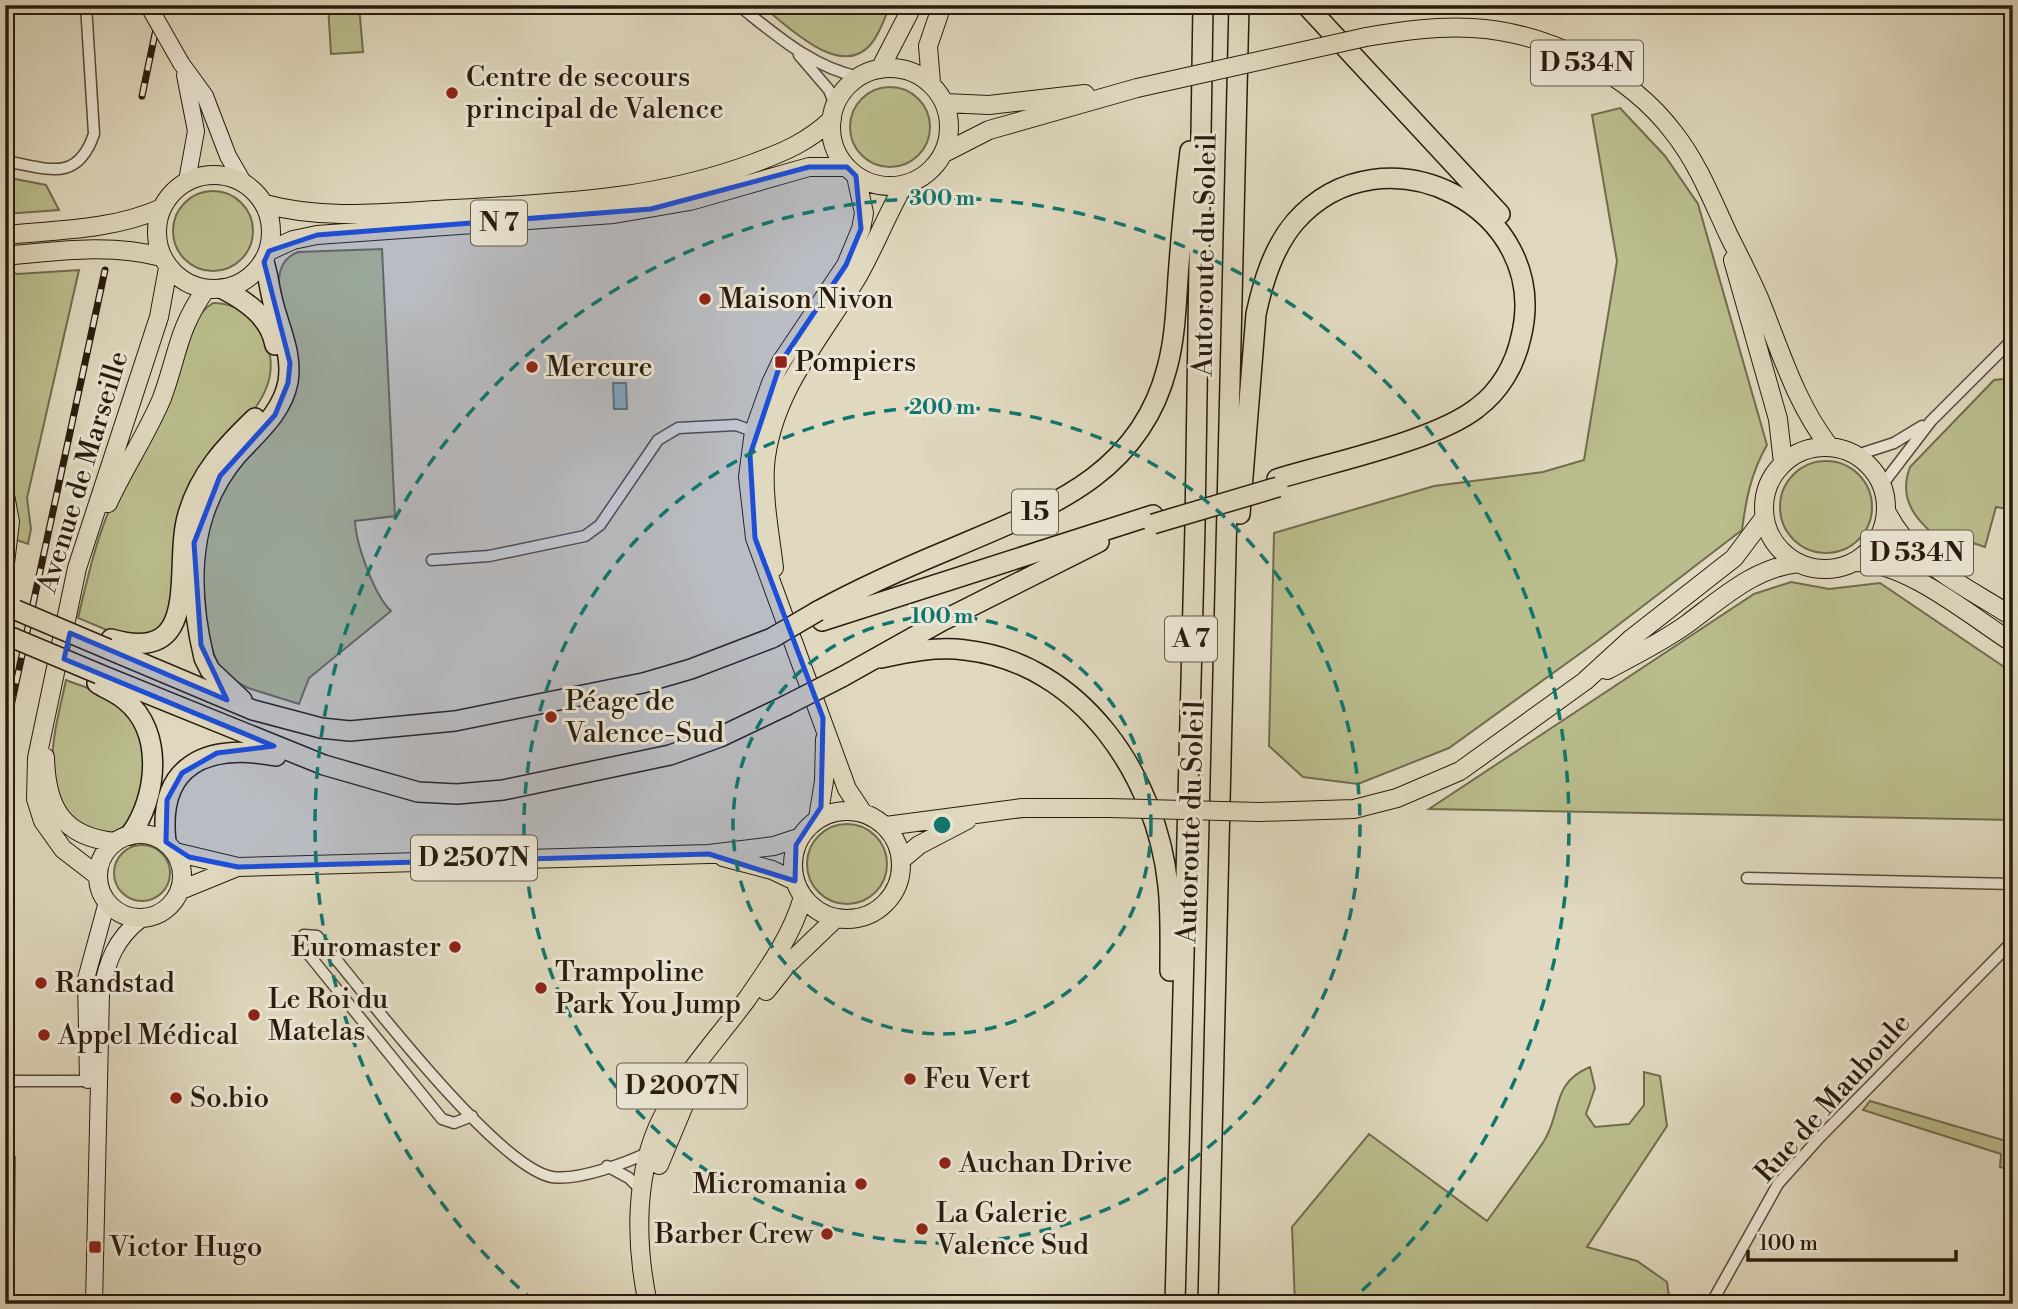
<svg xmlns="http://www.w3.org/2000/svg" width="2018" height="1309" font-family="'Libre Bodoni',serif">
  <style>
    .green { fill: #babd8d; stroke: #716c4d; stroke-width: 2 }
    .water { fill: #96b9ba; stroke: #6a7a75; stroke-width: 2 }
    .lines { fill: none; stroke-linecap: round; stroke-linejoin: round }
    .street-casing { stroke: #564a3a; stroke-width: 13 }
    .secondary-casing { stroke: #281b0d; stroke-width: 18 }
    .primary-casing { stroke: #281b0d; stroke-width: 20 }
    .highway-casing { stroke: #281b0d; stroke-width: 22 }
    .street { stroke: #ebe6d5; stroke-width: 10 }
    .secondary { stroke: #ebe6d5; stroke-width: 16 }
    .primary { stroke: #e0d9bf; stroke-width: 18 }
    .highway { stroke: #e0d9bf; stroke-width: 19 }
    .rail-casing { stroke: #281b0d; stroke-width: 7 }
    .rail { stroke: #ebe6d5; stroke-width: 4.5; stroke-dasharray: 13; stroke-linecap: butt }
    .secondary-bridge-casing { stroke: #281b0d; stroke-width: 18; stroke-linecap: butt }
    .primary-bridge-casing { stroke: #281b0d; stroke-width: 20; stroke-linecap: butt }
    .highway-bridge-casing { stroke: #281b0d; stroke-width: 22; stroke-linecap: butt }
    .secondary-bridge { stroke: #ebe6d5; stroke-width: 16 }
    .primary-bridge { stroke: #e0d9bf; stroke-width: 18 }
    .highway-bridge { stroke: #e0d9bf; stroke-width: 19 }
    .marked { fill: #1d4ed8; fill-opacity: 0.2; stroke: #1d4ed8; stroke-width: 5; stroke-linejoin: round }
    .ring { fill: none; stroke: #0f766e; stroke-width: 3.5; stroke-dasharray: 12 9 }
    .poi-dot { fill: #8f2418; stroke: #ebe6d5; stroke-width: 2.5 }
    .labels { text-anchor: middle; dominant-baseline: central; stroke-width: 6; stroke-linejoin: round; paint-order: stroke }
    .shield { fill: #ebe6d5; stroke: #625849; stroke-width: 2 }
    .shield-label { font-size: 26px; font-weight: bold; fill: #281b0d }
    .poi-label { font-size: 28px; fill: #281b0d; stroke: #ebe6d5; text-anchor: start }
    .street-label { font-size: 28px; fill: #281b0d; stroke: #ebe6d5 }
    .centre { fill: #0f766e; stroke: #ebe6d5; stroke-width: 3.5 }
    .ring-label { font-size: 21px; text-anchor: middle; font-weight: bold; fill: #0f766e; stroke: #ebe6d5; stroke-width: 6; stroke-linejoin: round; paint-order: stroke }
  </style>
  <rect width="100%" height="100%" fill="#e0d9bf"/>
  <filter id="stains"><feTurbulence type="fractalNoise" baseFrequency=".00286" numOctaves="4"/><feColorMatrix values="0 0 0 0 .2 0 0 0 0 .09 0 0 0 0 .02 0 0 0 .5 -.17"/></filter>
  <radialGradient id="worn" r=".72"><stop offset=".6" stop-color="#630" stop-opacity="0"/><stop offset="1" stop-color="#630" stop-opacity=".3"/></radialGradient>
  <path class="green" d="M328,5H359L363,52L331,54Z
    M761,5H890C885,18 880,33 871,44C841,81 786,25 761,5Z
    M850 127a40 40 0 1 1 80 0a40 40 0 1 1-80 0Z
    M1620,108L1665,156L1698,204L1767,445C1751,473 1746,499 1742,530L1596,642L1449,748L1358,784L1303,777L1269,746L1274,533L1434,486L1543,472L1584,460L1617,261L1592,115Z
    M5,177L46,185L59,210L5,214Z
    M173 231a40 40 0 1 1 80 0a40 40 0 1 1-80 0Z
    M382,249L395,516L355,521C356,544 374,595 391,611L309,678L299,704L248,688L226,676L217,663L208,637L201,557L207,519L298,367C296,334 256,268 298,252Z
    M5,269L17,274L79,270L27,498L31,529L28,544L14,539L12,498L5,477Z
    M213,303C254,302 281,349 267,386C260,405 249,416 235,430L165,625L140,638L114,633L78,618C88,576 97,534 116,495C134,455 161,418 177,377C188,351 188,318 213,303Z
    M2013,378V510L1996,507L1985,547L1970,542L1946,546C1921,523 1896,504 1910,467L1994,380Z
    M1780 507a46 46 0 1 1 92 0a46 46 0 1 1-92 0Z
    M1791,582L1829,589L1880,583L2013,673V820L1429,809L1754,594Z
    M66,680C86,688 113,694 128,711C148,736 151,805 124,826C111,837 98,835 85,827C33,796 56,728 66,680Z
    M807 864a40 40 0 1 1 80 0a40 40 0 1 1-80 0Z
    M114 873a28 28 0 1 1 56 0a28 28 0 1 1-56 0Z
    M1590,1067L1595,1088L1586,1114L1595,1127L1629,1124L1644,1105V1072L1660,1076L1667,1126L1587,1247L1637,1261L1667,1282L1670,1304H1295L1292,1227L1369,1134L1487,1221C1506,1195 1526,1168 1544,1141C1562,1112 1551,1083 1590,1067Z
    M1870,1101L2013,1143V1171L2000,1167L2001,1154L1863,1110Z
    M9,1157H15L14,1239L7,1237V1230H11Z"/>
  <path class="water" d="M613,383H626L627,409H614Z"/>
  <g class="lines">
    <g class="street-casing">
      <path id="street" d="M738,5C775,34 811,67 859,77
        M799,55L829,90L835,105
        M5,161C47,168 77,184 94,134L86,5
        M1857,455L1894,443L1922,426
        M1882,485L1931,421L2013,339
        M432,560L489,556L585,536L600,525L658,440L678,428L736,425L758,433
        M1747,878L2013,884
        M5,1087L14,1081H88
        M472,1116L454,1123L442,1119L301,945L304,935L317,936C359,986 496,1167 552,1177C578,1181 626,1163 649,1152
        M607,1166L629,1178L642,1191
        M1711,1304L1778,1184L1820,1137L2013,941"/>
    </g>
    <g class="secondary-casing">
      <path id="secondary" d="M181,63L205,96L228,156L243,182
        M185,75L196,131L187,181
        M88,1080L86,979L107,902
        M94,1304L101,993C107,962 115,939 141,919"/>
    </g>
    <g class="primary-casing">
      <path id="primary" d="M1366,37C1401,31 1436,26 1472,28C1547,32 1629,73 1674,133C1699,165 1712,200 1729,236C1739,256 1750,277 1759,298C1780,349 1795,402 1829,446
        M831 127a59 59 0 1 1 118 0a59 59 0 1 1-118 0Z
        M880,69L913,5
        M931,83L928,46L942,5
        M945,103L989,105L1085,94
        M944,153L989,130L1137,88
        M157 232a57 57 0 1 1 114 0a57 57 0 1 1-114 0Z
        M856,176L864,213L861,229L846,265L781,362L771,383L754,431L748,477L755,538L847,789L863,813
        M265,204C326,221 393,212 455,209C559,203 655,200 754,163C784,152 808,142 832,119
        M5,235C58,230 113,230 162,208
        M269,251L293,240L317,235L614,214L690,201L809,167H847
        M5,256C58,251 110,243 162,257
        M1733,260L1778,419L1783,463
        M1764 508a61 61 0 1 1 122 0a61 61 0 1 1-122 0Z
        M5,495L10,522L5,563
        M108,503C124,468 147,434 162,398C178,355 177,330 206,289
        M1886,511C1913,565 1966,586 2013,617
        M1853,562C1905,560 1969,615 2013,643
        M774,568C770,534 763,500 765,466C771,392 822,337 858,276C875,246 887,214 904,185
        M1607,670C1634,656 1662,642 1687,624C1721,599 1755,567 1799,563
        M45,757C46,808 63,837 115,842
        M793 865a54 54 0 1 1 108 0a54 54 0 1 1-108 0Z
        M1260,812L1354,809L1397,798L1460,771L1585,681L1632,638L1734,558L1764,518
        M818,818L824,781L825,739
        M886,826L1022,808H1109
        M98 876a42 42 0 1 1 84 0a42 42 0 1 1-84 0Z
        M175,852L238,867L709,854L774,846L801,837
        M723,857L772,870L795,881
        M901,860L919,845L967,820
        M98,876L63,849L43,821L36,799L37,758L77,568L159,317L168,268
        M181,890L235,868
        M766,991L785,967L836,918
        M659,1165L687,1098
        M648,1304C635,1243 634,1172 663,1116C685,1073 719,1037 747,999C770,966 792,935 803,897"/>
    </g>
    <g class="highway-casing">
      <path id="highway" d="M1306,5L1500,214
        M223,289C246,301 270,317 275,345
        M1240,514L1256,314C1263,282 1273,248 1295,222C1383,122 1553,208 1521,337C1515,365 1500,391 1477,408C1435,441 1332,462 1277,479
        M818,611C862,587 907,567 953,548C1046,508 1139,477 1167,368C1175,339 1176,308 1178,278C1181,236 1185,193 1190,151
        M822,621L1153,515
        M111,639C205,666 172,566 188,514C200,473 225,447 255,418
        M108,649L253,710L321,728L350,731L455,721L643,683L691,669L772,638
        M881,658C908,652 937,646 965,650C1082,663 1157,777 1168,886C1171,914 1170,943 1170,971
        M99,674L324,765L418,792L457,794L503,790L670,755L720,737L785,706
        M842,677L942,621L1099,542
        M97,683C106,689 117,693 125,700C165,732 157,799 130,835
        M242,700L210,670L204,658C187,587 187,513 237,455C257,433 282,413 288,382C293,352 278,326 272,298C269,286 268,274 264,262
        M166,842C157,764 207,743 276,756
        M1175,1304L1195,526L1203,5
        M1208,1304L1239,5"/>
    </g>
    <use href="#street" class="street"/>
    <use href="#secondary" class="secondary"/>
    <use href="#primary" class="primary"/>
    <use href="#highway" class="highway"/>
    <g class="rail-casing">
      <path id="rail" d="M142,96L161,5
        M5,734L105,270"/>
    </g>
    <use href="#rail" class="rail"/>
    <g class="secondary-bridge-casing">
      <path id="secondary-bridge" d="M148,5L181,63"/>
    </g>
    <g class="primary-bridge-casing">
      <path id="primary-bridge" d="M1137,88L1366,37
        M1109,808L1260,812"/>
    </g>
    <g class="highway-bridge-casing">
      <path id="highway-bridge" d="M1153,524L1278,487
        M16,610L108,649
        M6,635L99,674
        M772,638L818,611
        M785,706L842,677"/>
    </g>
    <use href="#secondary-bridge" class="secondary-bridge"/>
    <use href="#primary-bridge" class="primary-bridge"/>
    <use href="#highway-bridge" class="highway-bridge"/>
  </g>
  <path class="marked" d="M809,167H847L856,176L861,229L846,265L781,362L750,455L755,538L823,718L821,807L796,845L795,881L709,854L238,867L189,857L166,842L167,800L182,773L217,753L274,746L64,659L70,633L227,700L201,645L194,543L220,476L275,415L288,383L290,363L264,262L269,251L317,235L651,209Z"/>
  <g class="ring">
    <circle cx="942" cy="825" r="209"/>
    <circle cx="942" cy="825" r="418"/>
    <path d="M535 1302A627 627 0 1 1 1349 1302"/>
  </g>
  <g class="poi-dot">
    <circle cx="452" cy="93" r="7"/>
    <circle cx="705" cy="299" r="7"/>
    <rect x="774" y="355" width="14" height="14" rx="3.5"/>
    <circle cx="532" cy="367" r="7"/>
    <circle cx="551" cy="717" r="7"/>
    <circle cx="455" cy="947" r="7"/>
    <circle cx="41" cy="983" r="7"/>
    <circle cx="541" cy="988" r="7"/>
    <circle cx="254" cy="1015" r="7"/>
    <circle cx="44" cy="1035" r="7"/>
    <circle cx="910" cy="1079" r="7"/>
    <circle cx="176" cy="1098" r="7"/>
    <circle cx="945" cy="1163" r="7"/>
    <circle cx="861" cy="1184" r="7"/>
    <circle cx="922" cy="1229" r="7"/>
    <circle cx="827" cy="1234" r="7"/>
    <rect x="88" y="1240" width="14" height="14" rx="3.5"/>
  </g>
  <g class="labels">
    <g class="shield">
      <rect x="1531" y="40.5" width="112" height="45" rx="5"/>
      <rect x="471" y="200.5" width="56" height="45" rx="5"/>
      <rect x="1012" y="489.5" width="46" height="45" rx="5"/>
      <rect x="1861" y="530.5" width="112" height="45" rx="5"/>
      <rect x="1165" y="616.5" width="52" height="45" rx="5"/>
      <rect x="411" y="835.5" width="126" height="45" rx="5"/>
      <rect x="617" y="1063.5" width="130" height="45" rx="5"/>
    </g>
    <g class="shield-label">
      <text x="1587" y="63">D 534N</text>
      <text x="499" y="223">N 7</text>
      <text x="1035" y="512">15</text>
      <text x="1917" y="553">D 534N</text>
      <text x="1191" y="639">A 7</text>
      <text x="474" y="858">D 2507N</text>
      <text x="682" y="1086">D 2007N</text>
    </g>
    <g class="poi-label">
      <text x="466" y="77">Centre de secours<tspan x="466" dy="32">principal de Valence</tspan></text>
      <text x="719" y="299">Maison Nivon</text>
      <text x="795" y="362">Pompiers</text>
      <text x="546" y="367">Mercure</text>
      <text x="565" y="701">Péage de<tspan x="565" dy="32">Valence-Sud</tspan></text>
      <text x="441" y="947" text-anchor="end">Euromaster</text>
      <text x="555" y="972">Trampoline<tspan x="555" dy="32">Park You Jump</tspan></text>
      <text x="55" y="983">Randstad</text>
      <text x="268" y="999">Le Roi du<tspan x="268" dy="32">Matelas</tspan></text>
      <text x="58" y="1035">Appel Médical</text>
      <text x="924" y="1079">Feu Vert</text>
      <text x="190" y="1098">So.bio</text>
      <text x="959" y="1163">Auchan Drive</text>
      <text x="847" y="1184" text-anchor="end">Micromania</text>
      <text x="936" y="1213">La Galerie<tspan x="936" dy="32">Valence Sud</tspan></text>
      <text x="813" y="1234" text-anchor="end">Barber Crew</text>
      <text x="109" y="1247">Victor Hugo</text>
    </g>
    <g class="street-label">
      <text transform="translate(1205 255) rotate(-89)">Autoroute du Soleil</text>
      <text transform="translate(83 472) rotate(-73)">Avenue de Marseille</text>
      <text transform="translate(1191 822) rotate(-88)">Autoroute du Soleil</text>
      <text transform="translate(1833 1098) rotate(-48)">Rue de Mauboule</text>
    </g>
  </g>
  <circle cx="942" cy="825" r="10" class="centre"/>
  <g class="ring-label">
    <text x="942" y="205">300 m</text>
    <text x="942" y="414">200 m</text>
    <text x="942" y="623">100 m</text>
  </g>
  <rect width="2018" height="1309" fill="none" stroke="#e0d9bf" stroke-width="28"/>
  <rect x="7" y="7" width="2004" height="1295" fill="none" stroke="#281b0d" stroke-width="3.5"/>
  <rect x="14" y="14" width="1990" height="1281" fill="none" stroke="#281b0d" stroke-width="2"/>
  <path d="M1748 1250v10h208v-10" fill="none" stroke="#281b0d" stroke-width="3.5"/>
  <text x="1759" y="1250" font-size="21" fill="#281b0d" stroke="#ebe6d5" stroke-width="5" paint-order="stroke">100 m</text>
  <rect width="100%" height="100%" filter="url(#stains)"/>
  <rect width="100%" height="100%" fill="url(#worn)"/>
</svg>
